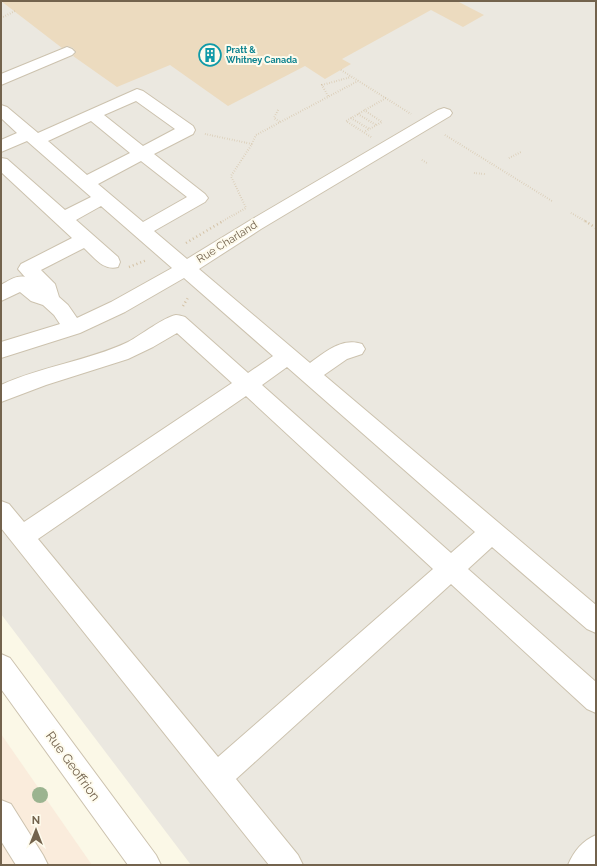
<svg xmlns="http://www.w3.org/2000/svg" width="597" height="866" font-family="Raleway,sans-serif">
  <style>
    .commercial { fill: #faecdc }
    .industrial { fill: #ebe8e0 }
    .building { fill: #ecdbbf }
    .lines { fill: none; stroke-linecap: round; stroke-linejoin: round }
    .minor-casing { stroke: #ccc2ae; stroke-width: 2 }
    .path-far1 { stroke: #d3c1a4; stroke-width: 2; stroke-dasharray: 0.5 2; stroke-linecap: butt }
    .path { stroke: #d3c1a4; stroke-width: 2.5; stroke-dasharray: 1 3; stroke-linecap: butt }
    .minor { fill: #fff; fill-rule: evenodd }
    .tree { fill: #9bb490 }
    .labels { text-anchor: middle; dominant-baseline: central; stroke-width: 4; stroke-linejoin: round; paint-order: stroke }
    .far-culture-label { font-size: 9px; font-weight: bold; fill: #0d838f; stroke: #fefbed; text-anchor: start }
    .street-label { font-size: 11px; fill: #73634d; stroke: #fefbed }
    .near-street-label { font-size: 13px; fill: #73634d; stroke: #fefbed }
  </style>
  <rect width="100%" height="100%" fill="#fbf8e7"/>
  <path class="commercial" d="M1,734L92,865H1Z"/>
  <path class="industrial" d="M1,1H596V865H191L1,614Z"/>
  <path class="building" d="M1,1H457L484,15L463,27L431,10L342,59L351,64L325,79L305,66L228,106L170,65L117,87L73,56L76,52L73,48L68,46L62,48Z"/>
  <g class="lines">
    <g class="minor-casing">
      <path id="minor" d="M67,47L72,49L75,52L72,55L1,85V74Z
        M137,89L143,91L193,126L195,130L193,134L154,154L205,194L208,198L205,202L154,231L187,259L249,221L438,110L444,108L450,110L452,113L450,116L261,229L199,269L310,363C325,352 342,337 362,344L365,349L362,354L347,359L324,375L596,605V633L587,629L492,547L468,569L596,682V713L587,709L451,584L236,779L298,855L303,865H269L1,528V501L9,504L24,522L232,383L177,333L153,347L128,359L46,385L1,402V385C42,366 88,361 128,342C141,335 164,317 176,315C179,315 182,316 185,317L248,373L273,356L184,278L125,312L80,333L1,358V342L60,324L54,315L43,305L31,301L20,292L1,301V285C8,281 16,275 25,277L18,269L21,264L72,238L1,172V158L7,159L65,210L91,197L27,141L1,152V140L17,133L1,118V105L7,107L38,133ZM136,101L175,129L143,146L104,115ZM91,121L130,153L87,175L48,141ZM141,161L187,197L143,222L98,184ZM101,206L172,268L111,302L77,318L68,305L59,297L55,284L41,270L84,248C94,257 103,271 118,267L120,262L118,257L76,220ZM287,367L475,532L451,553L262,385ZM246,396L433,569L218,757L38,539Z
        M1,654L10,658L156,855L161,865H128L1,689Z
        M1,800L11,804L43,855L48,865H16L1,841Z
        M596,835V865H568C574,851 582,841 596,835Z"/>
    </g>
    <path class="path-far1" d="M1,18L15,11
      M341,70L411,114
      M328,96L322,85L351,77
      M278,110L274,118L280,122
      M364,110L382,122L364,132
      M358,114L376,125
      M351,118L369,129
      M205,134L252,144L231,176L246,208L221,222
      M445,135L552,201
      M371,137L346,121L386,98
      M252,144L256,135L358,81
      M509,158L521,152
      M422,160L427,163
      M474,173L485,174
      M571,213L587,222"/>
    <path class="path" d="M585,221L596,228
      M186,243L223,221
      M129,267L147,260
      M183,306L189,296"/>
    <use href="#minor" class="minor"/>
  </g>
  <circle class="tree" cx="40" cy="795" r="8"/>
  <defs>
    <g id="building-ring" transform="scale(1.15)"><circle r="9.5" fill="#fefbed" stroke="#0f9aa8" stroke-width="1.5"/><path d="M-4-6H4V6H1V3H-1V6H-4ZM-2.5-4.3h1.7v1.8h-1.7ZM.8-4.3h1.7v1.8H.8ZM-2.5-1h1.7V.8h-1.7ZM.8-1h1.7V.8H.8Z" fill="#0f9aa8"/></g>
  </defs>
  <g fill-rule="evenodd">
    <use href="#building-ring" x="210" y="55"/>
  </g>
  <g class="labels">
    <g class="far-culture-label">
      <text x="226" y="50">Pratt &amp;<tspan x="226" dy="10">Whitney Canada</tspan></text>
    </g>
    <g class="street-label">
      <text transform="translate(227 242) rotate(-32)">Rue Charland</text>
    </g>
    <g class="near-street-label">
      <text transform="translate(73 766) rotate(54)">Rue Geoffrion</text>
    </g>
  </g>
  <rect width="597" height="866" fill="none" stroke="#73634d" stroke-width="4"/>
  <g transform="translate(36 830)" stroke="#fefbed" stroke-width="3" paint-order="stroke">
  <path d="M0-3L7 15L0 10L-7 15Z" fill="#73634d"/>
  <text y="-6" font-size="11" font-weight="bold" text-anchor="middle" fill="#73634d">N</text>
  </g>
</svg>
